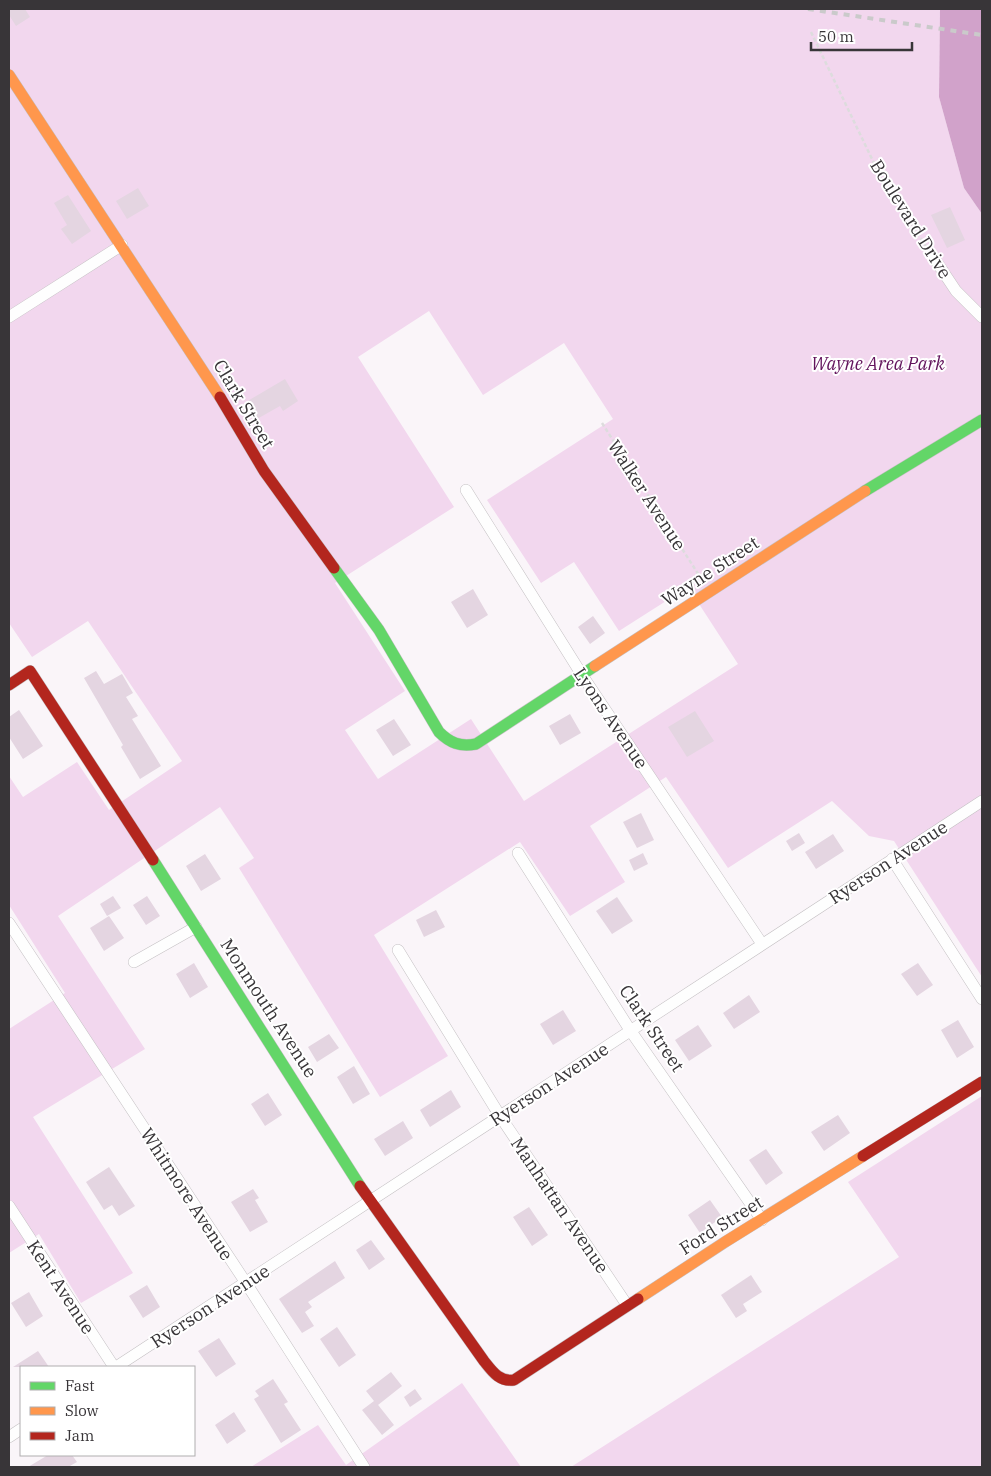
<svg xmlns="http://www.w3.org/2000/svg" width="991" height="1476" font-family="'IBM Plex Serif',serif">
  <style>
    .green { fill: #f2d7ee; fill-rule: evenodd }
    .water { fill: #d1a2ca }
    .building { fill: #e4d5e1 }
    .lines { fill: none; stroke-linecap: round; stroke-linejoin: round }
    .street-casing { stroke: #c4c0c3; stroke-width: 12 }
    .fast-casing { stroke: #c4c0c3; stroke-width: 12 }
    .slow-casing { stroke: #c4c0c3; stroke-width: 12 }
    .jam-casing { stroke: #c4c0c3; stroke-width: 12 }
    .path { stroke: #dddcdd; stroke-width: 2.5; stroke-dasharray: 4 2.5; stroke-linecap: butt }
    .street { stroke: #fefefe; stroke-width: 11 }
    .fast { stroke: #63d668; stroke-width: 11 }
    .slow { stroke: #ff974d; stroke-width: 11 }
    .jam { stroke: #b3261e; stroke-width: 11 }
    .rail { stroke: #cacaca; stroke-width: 4; stroke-dasharray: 6 6; stroke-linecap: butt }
    .labels { text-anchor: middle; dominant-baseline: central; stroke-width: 4; stroke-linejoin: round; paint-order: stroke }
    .street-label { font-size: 18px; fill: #383538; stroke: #fff }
    .park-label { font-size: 18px; font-style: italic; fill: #62135c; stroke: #fff }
  </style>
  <rect width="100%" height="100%" fill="#faf5f9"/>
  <path class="green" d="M9,9H940L939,97L964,188L982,214V977L894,841L869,836L832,801L728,868L666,777L590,826L625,882L570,916L520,842L374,935L448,1056L380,1097L239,868L254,858L220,807L58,916L145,1049L33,1117L133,1273L81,1303L39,1234L9,1253V1029L65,993L9,905V776L23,797L77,762L109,810L182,761L88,621L32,657L9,623ZM429,311L483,395L564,343L613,419L487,500L541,583L574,562L619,631L688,587L738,664L524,801L471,719L378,779L345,730L405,691L335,583L454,507L358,357Z
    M982,1096V1467H571L899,1257L848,1182Z
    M462,1383L521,1467H251L318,1425L346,1465Z"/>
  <path class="water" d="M940,9H982V214L964,188L939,97Z"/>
  <path class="building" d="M9,9H25L30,17L16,26L9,15Z
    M138,188L149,206L127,219L116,201Z
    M68,195L91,231L72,244L61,229L67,225L54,203Z
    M950,207L965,240L947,248L931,215Z
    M285,379L298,401L283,411L280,406L257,419L246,402Z
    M473,589L488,615L467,628L451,602Z
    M593,616L605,633L590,644L578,627Z
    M96,671L104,684L122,674L133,693L126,697L138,716L132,719L161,766L140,779L121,747L123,745L84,678Z
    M19,710L43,746L23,759L9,737V717Z
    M695,711L714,741L687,757L668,727Z
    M570,714L581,733L560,745L549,726Z
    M394,719L411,745L393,756L376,730Z
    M641,813L654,840L637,848L623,822Z
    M799,833L805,843L792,851L786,841Z
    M833,834L844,851L816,869L805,852Z
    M643,853L648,864L634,871L629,860Z
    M205,854L221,879L201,891L186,866Z
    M113,896L121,908L107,916L100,904Z
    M147,896L160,916L146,925L133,905Z
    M617,897L633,921L612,934L596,911Z
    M436,910L445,927L424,937L416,920Z
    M109,916L124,938L104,951L90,928Z
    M194,963L208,987L190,998L176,974Z
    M918,963L933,985L917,996L901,974Z
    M749,995L760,1012L734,1029L723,1013Z
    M563,1010L576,1031L553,1045L540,1024Z
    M958,1020L974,1047L957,1058L941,1030Z
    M698,1025L712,1046L689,1061L675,1040Z
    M329,1034L339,1048L317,1062L308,1047Z
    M354,1066L370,1094L353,1104L337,1077Z
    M451,1090L461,1107L430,1127L420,1110Z
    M268,1093L282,1115L265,1126L251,1104Z
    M838,1115L850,1133L824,1151L811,1132Z
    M403,1121L413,1138L385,1156L374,1139Z
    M766,1149L783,1173L766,1185L749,1160Z
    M109,1167L135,1206L119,1216L112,1205L104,1210L86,1182Z
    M253,1189L259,1198L255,1200L268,1222L250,1232L231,1202Z
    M710,1200L722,1217L700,1233L688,1215Z
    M529,1207L548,1235L532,1246L513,1217Z
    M371,1240L385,1259L369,1270L356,1250Z
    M335,1261L345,1278L308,1302L312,1307L305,1312L314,1326L302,1333L279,1299Z
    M751,1275L762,1292L743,1304L747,1311L736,1318L721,1295Z
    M147,1285L160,1307L143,1318L129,1296Z
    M29,1292L43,1316L26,1327L11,1303Z
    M337,1327L356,1355L339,1367L320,1339Z
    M219,1338L236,1364L216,1377L198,1351Z
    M38,1351L49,1367H13Z
    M391,1372L402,1386L378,1405L375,1401L394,1425L382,1435L362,1410L374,1401L366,1391Z
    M273,1379L288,1402L284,1404L301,1430L281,1443L254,1399L259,1396L255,1391Z
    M415,1389L422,1399L410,1407L404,1397Z
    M234,1412L246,1431L227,1444L215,1425Z
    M48,1455H72L77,1462L68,1467H28Z"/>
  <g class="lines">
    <g class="street-casing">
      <path id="street" d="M934,258L956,291L982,317
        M9,317L122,245
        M466,490L582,675L762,944
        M518,853L630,1030L762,1220
        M892,859L982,999
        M9,923L246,1283L364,1467
        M398,950L500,1116L627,1305
        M134,962L196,927
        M9,1206L114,1367
        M116,1367L982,801
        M9,1437L21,1429"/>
    </g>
    <g class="fast-casing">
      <path id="fast" d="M865,491L982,420
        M334,568L379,630L439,732C450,743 460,747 476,744L595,666
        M153,860L360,1186"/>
    </g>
    <g class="slow-casing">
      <path id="slow" d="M9,75L220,397
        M595,666L865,491
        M638,1299L725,1242L863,1156"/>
    </g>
    <g class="jam-casing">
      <path id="jam" d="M220,397L264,471L334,568
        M9,685L30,671L153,860
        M863,1156L982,1082
        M360,1186L484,1361C492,1371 499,1382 514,1380L638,1299"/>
    </g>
    <path class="path" d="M811,32L884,184L928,249
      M602,423L702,580"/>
    <use href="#street" class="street"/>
    <use href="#fast" class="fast"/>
    <use href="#slow" class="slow"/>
    <use href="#jam" class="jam"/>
    <path class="rail" d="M808,9L982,35"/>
  </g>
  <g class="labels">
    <g class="street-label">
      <text transform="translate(911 219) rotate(58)">Boulevard Drive</text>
      <text transform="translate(244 404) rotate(59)">Clark Street</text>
      <text transform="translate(647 495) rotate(57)">Walker Avenue</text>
      <text transform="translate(710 571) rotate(-33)">Wayne Street</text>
      <text transform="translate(611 718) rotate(56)">Lyons Avenue</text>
      <text transform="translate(888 862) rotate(-33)">Ryerson Avenue</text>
      <text transform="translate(269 1008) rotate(57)">Monmouth Avenue</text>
      <text transform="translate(652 1028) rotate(56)">Clark Street</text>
      <text transform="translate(549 1084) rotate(-33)">Ryerson Avenue</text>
      <text transform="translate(187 1194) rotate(57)">Whitmore Avenue</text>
      <text transform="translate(560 1205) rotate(56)">Manhattan Avenue</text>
      <text transform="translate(721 1225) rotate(-32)">Ford Street</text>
      <text transform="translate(61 1287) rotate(57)">Kent Avenue</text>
      <text transform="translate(210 1306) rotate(-33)">Ryerson Avenue</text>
    </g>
    <g class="park-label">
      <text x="878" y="363">Wayne Area Park</text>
    </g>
  </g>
  <rect width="991" height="1476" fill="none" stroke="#383538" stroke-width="20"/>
  <rect x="20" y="1366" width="175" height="90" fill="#ffffff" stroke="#afaeaf"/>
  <rect x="30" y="1382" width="25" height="8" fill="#63d668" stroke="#afaeaf"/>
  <text x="65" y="1391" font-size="15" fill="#383538">Fast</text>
  <rect x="30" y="1407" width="25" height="8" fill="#ff974d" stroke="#afaeaf"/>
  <text x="65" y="1416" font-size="15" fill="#383538">Slow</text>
  <rect x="30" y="1432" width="25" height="8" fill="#b3261e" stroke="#afaeaf"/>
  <text x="65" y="1441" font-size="15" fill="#383538">Jam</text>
  <path d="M811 42v8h101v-8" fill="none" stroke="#383538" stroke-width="2.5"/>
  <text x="818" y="42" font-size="15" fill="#383538" stroke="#ffffff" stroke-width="4" paint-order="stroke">50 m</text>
</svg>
